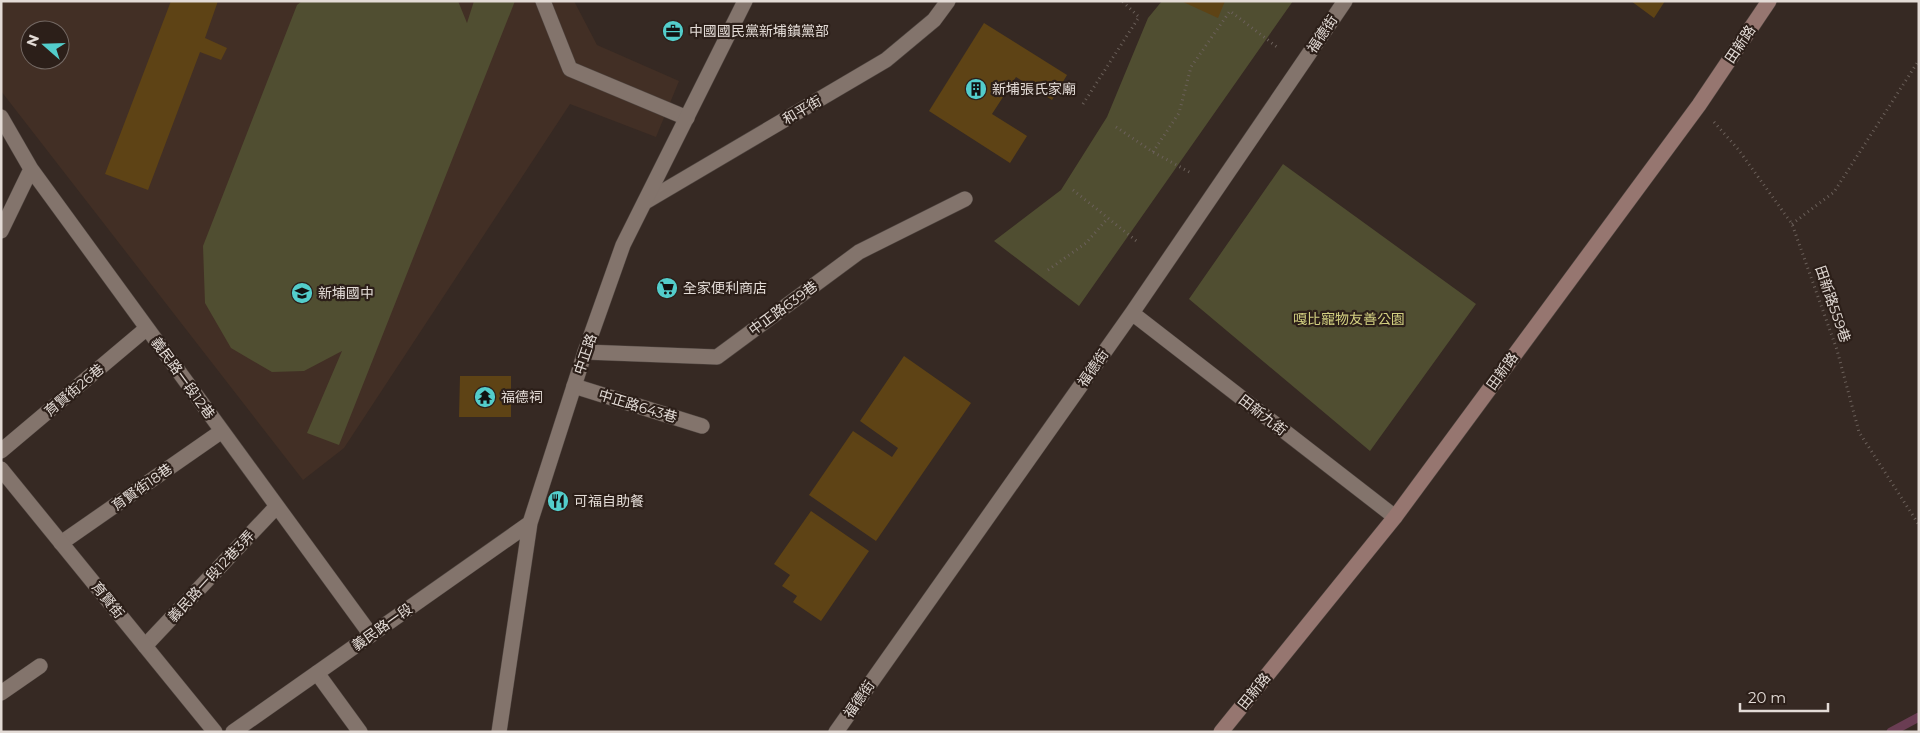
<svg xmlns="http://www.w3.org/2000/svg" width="1920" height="733" font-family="Montserrat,'Noto Sans TC',sans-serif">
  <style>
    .built { fill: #422f25; fill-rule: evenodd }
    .green { fill: #504e31 }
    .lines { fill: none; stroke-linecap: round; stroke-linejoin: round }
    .stream { stroke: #6a3d53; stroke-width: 9 }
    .building { fill: #5e4315 }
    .service-casing { stroke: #504641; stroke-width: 16 }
    .minor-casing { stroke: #504641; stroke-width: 16 }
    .tertiary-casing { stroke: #504641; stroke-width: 16 }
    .secondary-casing { stroke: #504641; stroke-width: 16 }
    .path { stroke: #6b605a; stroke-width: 3; stroke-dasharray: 1 4; stroke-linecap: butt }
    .service { stroke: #83746c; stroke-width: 15 }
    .minor { stroke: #83746c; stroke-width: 15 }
    .tertiary { stroke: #83746c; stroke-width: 15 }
    .secondary { stroke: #967670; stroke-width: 15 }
    .labels { text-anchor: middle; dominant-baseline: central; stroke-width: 4.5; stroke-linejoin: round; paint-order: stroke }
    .poi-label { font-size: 14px; fill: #e3dbd6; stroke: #2c1f19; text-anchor: start }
    .street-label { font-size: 14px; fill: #e3dbd6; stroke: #2c1f19 }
    .park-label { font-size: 14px; fill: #d3d081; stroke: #2c1f19 }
  </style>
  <rect width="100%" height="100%" fill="#362923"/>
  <path class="built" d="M1,1H574L597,45L679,81L656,137L570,104L344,448L303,480L1,91ZM30,30H60V60H30Z"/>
  <path class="green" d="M302,1H458L467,23L474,1H515L339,445L307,433L342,351L304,371L272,372L231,348L205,303L203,246L297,5Z
    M1162,1H1293L1079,306L994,241L1061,190L1107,117L1148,18Z
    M1283,164L1476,304L1370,451L1189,299Z"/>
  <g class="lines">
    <path class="stream" d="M1891,732L1919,717"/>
  </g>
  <path class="building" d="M171,1H218L205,38L227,48L221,60L200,52L148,190L105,174Z
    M1181,1H1225L1218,18Z
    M1631,1H1665L1654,18Z
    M984,23L1067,75L1052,100L1016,77L992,114L1027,136L1010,163L929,111Z
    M904,356L971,403L876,541L809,495L853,431L892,457L898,448L860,421Z
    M460,376H511V417H459Z
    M811,511L869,551L821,621L793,602L797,596L782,586L790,575L774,564Z"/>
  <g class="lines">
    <g class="service-casing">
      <path id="service" d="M543,1L570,69L687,118
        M1,117L31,169L371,635
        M1,231L31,169
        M585,352L717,357L859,252L965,199
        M574,386L702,426
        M1,451L147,328
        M61,543L222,431
        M145,646L277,506
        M317,673L360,732"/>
    </g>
    <g class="minor-casing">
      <path id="minor" d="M645,202L886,60L934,20L948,1
        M1132,313L1395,517
        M1,469L215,732
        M1,693L40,666
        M836,732L1132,313L1345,1"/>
    </g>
    <g class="tertiary-casing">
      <path id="tertiary" d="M233,732L530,523
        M499,732L530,523L585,352L623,245L745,1"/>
    </g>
    <g class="secondary-casing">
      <path id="secondary" d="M1221,732L1395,517L1699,105L1769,1"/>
    </g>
    <path class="path" d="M1083,104L1139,17L1122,1
      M1714,122L1738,149L1792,224L1837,350L1859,432L1919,525
      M1116,127L1153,152L1191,173
      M1153,152L1179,113L1191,67L1230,11L1277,47
      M1073,190L1139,243
      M1792,224L1834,192L1919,60
      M1048,270L1086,243L1108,218"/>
    <use href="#service" class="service"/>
    <use href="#minor" class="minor"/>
    <use href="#tertiary" class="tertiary"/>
    <use href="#secondary" class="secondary"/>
  </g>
  <defs>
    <g id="office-disc" transform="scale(1.125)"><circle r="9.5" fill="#53cdcb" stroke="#2c1f19"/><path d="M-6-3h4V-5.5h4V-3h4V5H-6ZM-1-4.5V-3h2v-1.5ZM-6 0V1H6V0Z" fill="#111"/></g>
    <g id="building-disc" transform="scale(1.125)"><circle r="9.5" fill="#53cdcb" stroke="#2c1f19"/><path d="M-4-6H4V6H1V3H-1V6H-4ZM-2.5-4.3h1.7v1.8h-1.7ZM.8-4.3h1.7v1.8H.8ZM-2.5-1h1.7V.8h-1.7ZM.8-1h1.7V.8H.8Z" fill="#111"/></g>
    <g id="supermarket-disc" transform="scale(1.125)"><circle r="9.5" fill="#53cdcb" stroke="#2c1f19"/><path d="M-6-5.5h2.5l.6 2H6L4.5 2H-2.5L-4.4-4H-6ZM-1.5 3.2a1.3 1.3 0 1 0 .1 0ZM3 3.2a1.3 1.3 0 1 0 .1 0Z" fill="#111"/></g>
    <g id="school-disc" transform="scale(1.125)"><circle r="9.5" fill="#53cdcb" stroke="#2c1f19"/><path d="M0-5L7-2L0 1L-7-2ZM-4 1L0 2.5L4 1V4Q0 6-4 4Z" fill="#111"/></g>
    <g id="temple-disc" transform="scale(1.125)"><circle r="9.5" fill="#53cdcb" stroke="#2c1f19"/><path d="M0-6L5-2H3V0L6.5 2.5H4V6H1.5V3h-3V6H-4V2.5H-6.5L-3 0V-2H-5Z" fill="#111"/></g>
    <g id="restaurant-disc" transform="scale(1.125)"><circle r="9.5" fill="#53cdcb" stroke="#2c1f19"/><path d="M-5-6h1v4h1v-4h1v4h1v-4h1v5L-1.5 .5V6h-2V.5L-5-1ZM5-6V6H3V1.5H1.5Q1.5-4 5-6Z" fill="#111"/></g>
  </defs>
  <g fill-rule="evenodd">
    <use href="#office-disc" x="673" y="31"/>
    <use href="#building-disc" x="976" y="89"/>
    <use href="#supermarket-disc" x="667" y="288"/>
    <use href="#school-disc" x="302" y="293"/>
    <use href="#temple-disc" x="485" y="397"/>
    <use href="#restaurant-disc" x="558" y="501"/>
  </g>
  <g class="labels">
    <g class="poi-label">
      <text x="689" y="31">中國國民黨新埔鎮黨部</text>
      <text x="992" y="89">新埔張氏家廟</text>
      <text x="683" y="288">全家便利商店</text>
      <text x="318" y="293">新埔國中</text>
      <text x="501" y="397">福德祠</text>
      <text x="574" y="501">可福自助餐</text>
    </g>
    <g class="street-label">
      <text transform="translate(1322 34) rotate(-56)">福德街</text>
      <text transform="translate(1740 44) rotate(-56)">田新路</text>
      <text transform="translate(802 110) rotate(-30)">和平街</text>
      <text transform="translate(1833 304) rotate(71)">田新路559巷</text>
      <text transform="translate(783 308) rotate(-36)">中正路639巷</text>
      <text transform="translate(585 354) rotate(-71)">中正路</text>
      <text transform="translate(1093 368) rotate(-55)">福德街</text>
      <text transform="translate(1502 371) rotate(-54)">田新路</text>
      <text transform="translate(183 378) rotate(54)">義民路一段12巷</text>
      <text transform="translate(74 390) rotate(-40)">育賢街26巷</text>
      <text transform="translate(638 406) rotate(17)">中正路643巷</text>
      <text transform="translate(1263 415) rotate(38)">田新九街</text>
      <text transform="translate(142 487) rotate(-35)">育賢街18巷</text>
      <text transform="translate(211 576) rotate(-47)">義民路一段12巷3弄</text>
      <text transform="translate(108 600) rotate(51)">育賢街</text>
      <text transform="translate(382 627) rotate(-35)">義民路一段</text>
      <text transform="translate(1254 691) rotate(-51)">田新路</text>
      <text transform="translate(859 699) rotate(-55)">福德街</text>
    </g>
    <g class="park-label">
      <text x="1349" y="319">嘎比寵物友善公園</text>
    </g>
  </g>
  <rect width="1920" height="733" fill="none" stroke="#e3dbd6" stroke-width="5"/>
  <g transform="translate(45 45) rotate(290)"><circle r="24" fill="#2c1f19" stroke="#756a65"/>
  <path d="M0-4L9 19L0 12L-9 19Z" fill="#53cdcb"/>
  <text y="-8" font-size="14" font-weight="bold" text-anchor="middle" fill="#e3dbd6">N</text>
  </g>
  <path d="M1740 703v8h88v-8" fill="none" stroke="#e3dbd6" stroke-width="2.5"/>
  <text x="1748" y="703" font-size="15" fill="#e3dbd6" stroke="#2c1f19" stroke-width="4" paint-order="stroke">20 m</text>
</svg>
